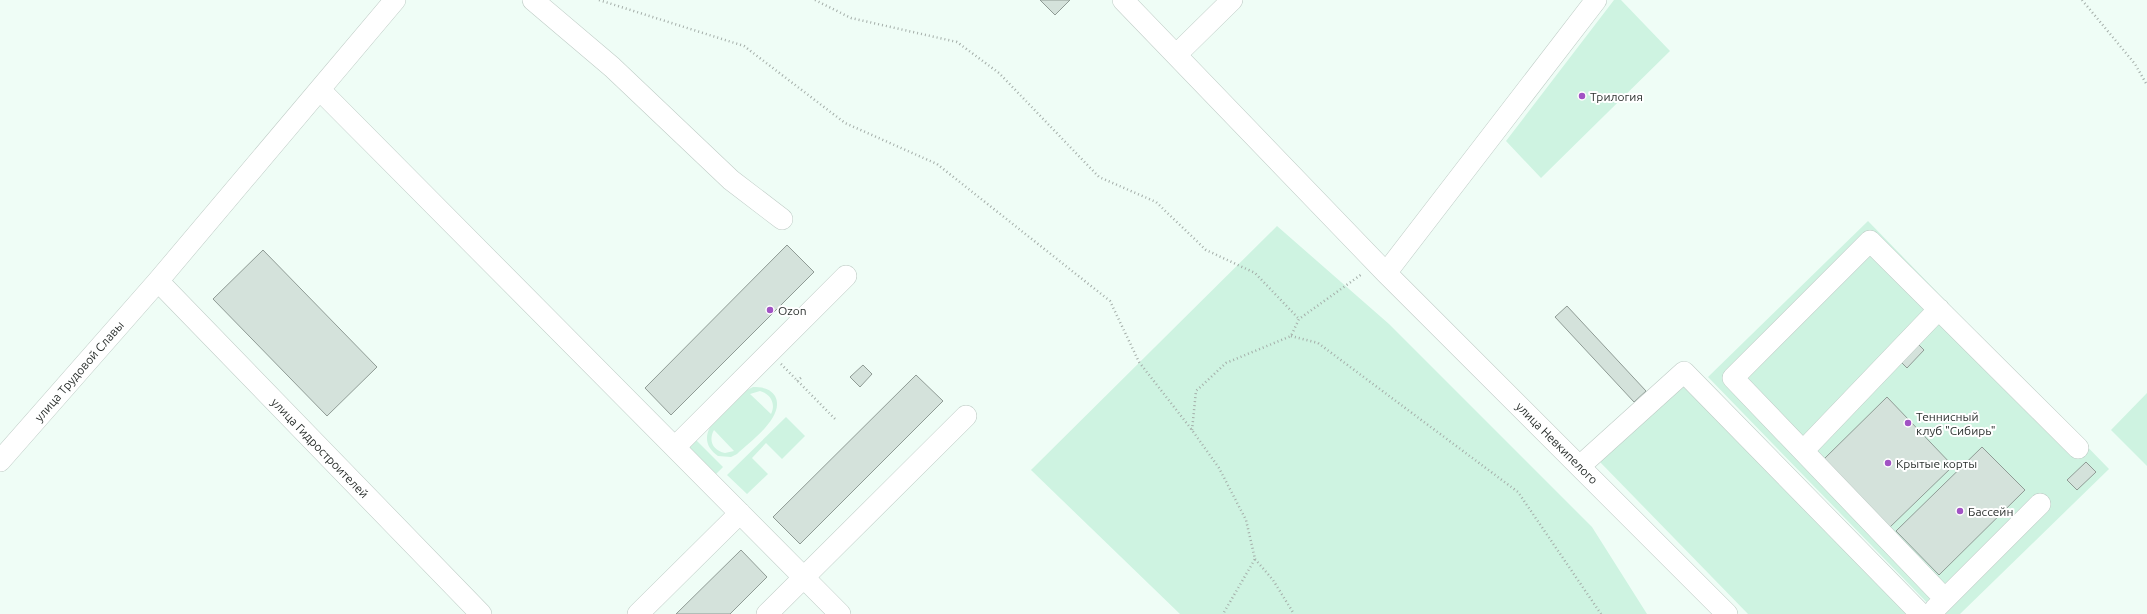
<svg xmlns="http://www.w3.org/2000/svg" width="2147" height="614" font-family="Ubuntu,sans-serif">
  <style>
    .green { fill: #cef3e1; fill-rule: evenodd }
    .building { fill: #d4e2db; stroke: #8f9b95 }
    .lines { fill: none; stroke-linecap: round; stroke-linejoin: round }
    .minor-casing { stroke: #bfccc6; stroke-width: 22 }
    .path { stroke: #a4aea9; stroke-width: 2.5; stroke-dasharray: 1 3; stroke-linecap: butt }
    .minor { stroke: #fff; stroke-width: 21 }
    .poi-dot { fill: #a153c4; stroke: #fff; stroke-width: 1.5 }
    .labels { text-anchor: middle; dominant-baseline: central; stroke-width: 4; stroke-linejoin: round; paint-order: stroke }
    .poi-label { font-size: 12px; fill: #2b302e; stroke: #fff; text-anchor: start }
    .street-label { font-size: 12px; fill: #2b302e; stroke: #fff }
  </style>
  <rect width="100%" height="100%" fill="#effdf6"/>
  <path class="green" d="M1614,0H1621L1670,51L1541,178L1506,141Z
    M1868,221L2109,469L1960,614H1938L1708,377Z
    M1277,226L1389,324L1592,527L1647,614H1180L1031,470Z
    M1684,380L1912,614H1748L1600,462Z
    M753,387C762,387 770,388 775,396C786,416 750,442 737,454L731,457L718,456C707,448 704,439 710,427L747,390ZM760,391C771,394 776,404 771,414L750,394ZM714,430L734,451L725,453C713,450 708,441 714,430Z
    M2147,393V466L2111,430Z
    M786,417L805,436L782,459L766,443L752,458L768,474L747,494L727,475Z
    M695,439L723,467L716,474L688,446Z"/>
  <path class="building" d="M1040,0H1070L1055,15Z
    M787,245L814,272L671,415L645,388Z
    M263,250L377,367L327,416L213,299Z
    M1567,306L1646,391L1634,402L1555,317Z
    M1917,343L1924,350L1907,368L1900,361Z
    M863,365L872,374L860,387L850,377Z
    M916,375L943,401L800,544L773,517Z
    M1887,397L1953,466L1889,528L1823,460Z
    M1982,447L2025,490L1939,575L1896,531Z
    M2086,462L2096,472L2077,490L2067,480Z
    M741,550L767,577L730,614H676Z"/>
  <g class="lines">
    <g class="minor-casing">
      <path id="minor" d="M533,0L612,67L731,180L782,219
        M1123,0L1386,273L1727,614
        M1176,55L1232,0
        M321,91L840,614
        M1386,273L1596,0
        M158,281L481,614
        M675,447L846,276
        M1803,451L1939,309
        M0,461L158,281L395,0
        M1580,466L1684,372L1921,614
        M1945,599L1733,378L1870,241L2078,448
        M1935,609L2040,504
        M638,614L740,513
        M767,614L966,416"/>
    </g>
    <path class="path" d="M599,0L744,46L845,123L937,164L1110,301L1139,362L1192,430L1219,468L1246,520L1255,559L1223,614
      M815,0L851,18L957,42L999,73L1099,177L1156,202L1206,250L1255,273L1299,319
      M2082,0L2135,64L2147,85
      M1291,336L1318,343L1518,492L1601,614
      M781,364L837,421
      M797,381L803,376
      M1192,430L1196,391L1226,363L1291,336L1299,319L1362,274
      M1255,559L1273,580L1294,614"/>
    <use href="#minor" class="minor"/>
  </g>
  <g class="poi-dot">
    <circle cx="1582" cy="96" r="4"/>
    <circle cx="770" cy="310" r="4"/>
    <circle cx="1908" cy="423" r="4"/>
    <circle cx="1888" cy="463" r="4"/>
    <circle cx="1960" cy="511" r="4"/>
  </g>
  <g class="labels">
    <g class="poi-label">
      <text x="1590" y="96">Трилогия</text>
      <text x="778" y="310">Ozon</text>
      <text x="1916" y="416">Теннисный<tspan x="1916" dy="14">клуб "Сибирь"</tspan></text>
      <text x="1896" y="463">Крытые корты</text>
      <text x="1968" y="511">Бассейн</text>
    </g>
    <g class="street-label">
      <text transform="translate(79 371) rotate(-49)">улица Трудовой Славы</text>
      <text transform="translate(1557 443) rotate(45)">улица Невкипелого</text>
      <text transform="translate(320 448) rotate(46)">улица Гидростроителей</text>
    </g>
  </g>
</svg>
